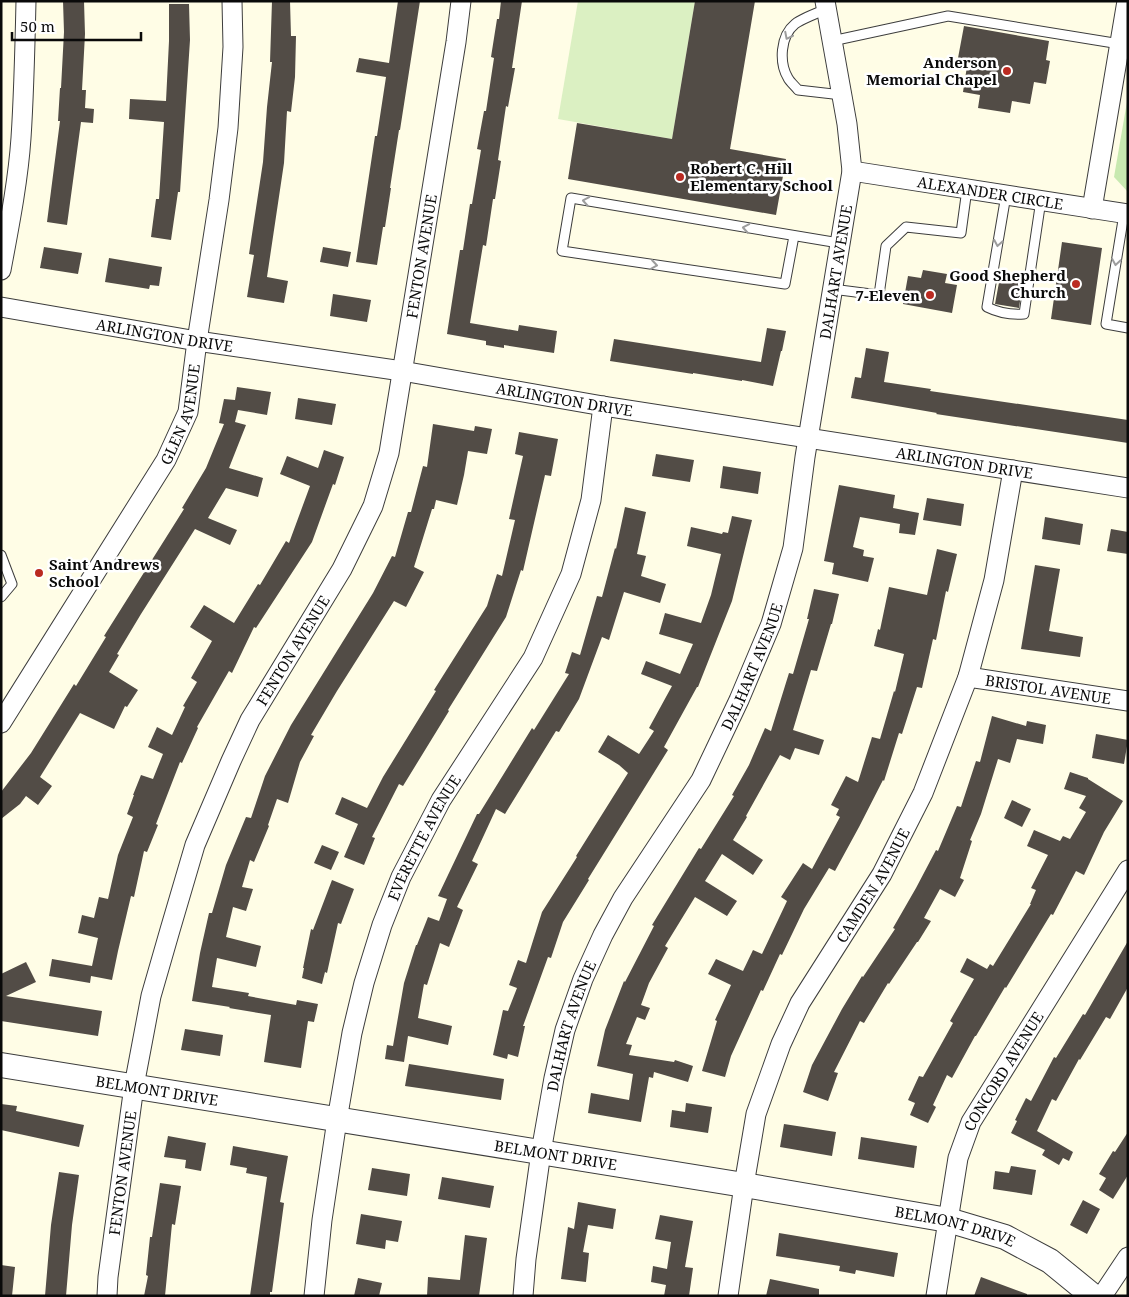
<svg xmlns="http://www.w3.org/2000/svg" width="1129" height="1297" font-family="'Noto Serif',serif">
  <style>
    .green { fill: #c8e9b0 }
    .pitch { fill: #dbf0c2 }
    .building { fill: #524c46 }
    .lines { fill: none; stroke-linecap: round; stroke-linejoin: round }
    .service-casing { stroke: #3d3d3d; stroke-width: 11 }
    .minor-casing { stroke: #3d3d3d; stroke-width: 21 }
    .tertiary-casing { stroke: #3d3d3d; stroke-width: 26 }
    .service { stroke: #fff; stroke-width: 9 }
    .minor { stroke: #fff; stroke-width: 19 }
    .tertiary { stroke: #fff; stroke-width: 24 }
    .oneway { stroke: #9d9d9d }
    .poi-dot { fill: #ba2a21; stroke: #fff; stroke-width: 2 }
    .labels { text-anchor: middle; dominant-baseline: central; stroke-width: 5; stroke-linejoin: round; paint-order: stroke }
    .poi-label { font-size: 15px; font-weight: bold; fill: #0a0a0a; stroke: #fff; text-anchor: end }
    .street-label { font-size: 15px; fill: #0a0a0a; stroke: #fff }
  </style>
  <rect width="100%" height="100%" fill="#fffde6"/>
  <path class="green" d="M1128,96V192L1114,177Z"/>
  <path class="pitch" d="M578,1H695L672,139L558,119Z"/>
  <path class="building" d="M63,1H84L85,34L82,90H86L85,108L94,109L93,123L81,122L67,225L47,222L60,121H58L60,88H61L64,32Z
    M272,1H290L291,36H296L295,77L291,112L287,111L284,163L267,277L288,281L284,303L247,297L254,255L249,254L263,162L267,107L272,62H270Z
    M398,1H420L400,130H399L390,188H391L385,227H383L377,265L356,262L375,136H377L386,77L356,72L359,58L389,63Z
    M501,1H522L512,68H515L508,107L506,106L498,160L501,161L495,199H493L486,246L483,245L470,323L518,331L519,325L557,331L554,353L504,345V348L486,345V341L447,334L460,250H463L470,204H472L481,150L477,149L484,111H486L494,58L491,57L497,19H499Z
    M695,1H755L730,149L786,159L776,215L568,179L577,123L672,139Z
    M169,4H189L190,40L180,192H178L171,240L151,237L156,199H159L164,122L129,119L130,99L166,101L169,41Z
    M964,26L1049,41L1046,60L1050,61L1046,84L1034,82L1030,104L1012,101L1010,113L978,108L980,95L963,92L968,60L958,58Z
    M1062,242L1102,248L1091,325L1051,319Z
    M44,247L82,253L78,274L40,268Z
    M323,247L351,252L348,267L320,262Z
    M109,258L162,267L159,286L150,285L149,289L105,282Z
    M923,270L947,274L945,283L957,285L952,313L903,304L908,276L921,278Z
    M1000,277L1023,281L1019,308L995,304Z
    M333,294L371,300L367,322L330,316Z
    M767,328L786,331L782,351H781L773,386L742,380V381L693,373V374L610,361L614,339L761,362Z
    M866,348L889,352L884,382L931,389L930,391L1128,420V443L936,414L937,413L851,398L855,377L861,378Z
    M237,387L271,392L267,415L238,410L235,422L246,425L229,468L263,478L258,497L226,488L208,518L237,530L230,545L195,529L141,614L117,654L119,655L109,672L138,690L127,707L125,706L114,729L80,713L40,777L52,786L38,805L26,796L20,804L1,819V792L31,753L74,684L76,686L106,637L104,636L184,509L182,508L206,468L224,424L219,423L224,399L235,400Z
    M298,398L336,404L332,425L295,419Z
    M433,424L474,431L475,426L492,429L487,454L468,451L464,475L457,505L436,500L434,509H432L414,567L424,572L406,607L394,601L337,691L311,735L314,736L300,762L288,803L277,799L268,825L269,826L254,862L250,860L242,887L253,889L246,911L233,907L226,937L261,946L256,967L217,958L212,987L249,993L248,996L296,1005L297,1000L318,1004L314,1022L308,1021L301,1068L264,1062L271,1015L229,1008L230,1007L192,1001L200,953L209,913H212L226,865L246,817L251,818L265,776L291,725L373,593L392,556L395,557L408,512H411L423,466L427,467Z
    M519,432L558,439L551,476L545,475L523,571L521,570L506,617L448,710L449,711L403,786L399,784L372,837L375,838L364,865L344,857L358,824L335,814L342,797L367,808L383,777L436,691L434,690L487,606L497,574L502,576L515,520L509,519L523,456L515,454Z
    M324,450L344,457L335,485L333,484L312,542L256,628L254,627L232,673L229,671L197,727L198,728L182,763L180,762L156,824L158,825L147,852L144,851L134,897L131,896L118,951L112,980L91,976L90,983L49,976L52,959L92,966L98,938L78,933L82,915L94,918L99,897L108,899L118,855L133,817L127,814L134,795H133L141,775L153,779L163,754L148,747L157,727L172,735L185,707L183,706L197,682L191,678L212,641L190,627L204,605L234,623L258,584L260,585L286,541L289,543L310,486L280,474L287,456L318,468Z
    M656,454L694,460L690,482L652,476Z
    M723,466L761,472L758,494L720,488Z
    M839,485L895,495L893,508L919,513L915,535L899,533L900,524L860,517L853,547L864,550L863,556L874,558L868,582L832,574L834,563L824,561Z
    M927,498L964,504L961,526L923,520Z
    M625,507L646,512L637,554L646,556L641,576L666,584L660,603L624,592L609,640L602,637L579,699L559,732L556,731L505,814L496,809L472,861L478,864L457,907L463,910L449,947L440,943L427,985L424,984L418,1018L452,1026L448,1045L408,1036L404,1062L385,1059L387,1045L393,1046L404,983L416,945H417L428,917L439,921L447,899L438,896L477,814H479L532,728L534,730L569,674L565,673L572,652L580,655L597,596L602,597L615,548L616,549Z
    M732,516L752,520L732,601L698,687H697L664,747L668,750L588,879L589,880L563,922L551,958L548,957L523,1026H525L518,1057L508,1054L507,1059L493,1055L503,1010L508,1011L517,988L509,985L518,960L526,963L542,912L577,857L576,856L628,773L619,765L598,752L608,735L639,754L654,731L649,728L672,686L641,674L646,661L680,674L693,644L659,634L665,613L701,623L711,595L721,554L687,546L691,527L722,534L723,532L728,533Z
    M1045,517L1083,524L1080,545L1042,539Z
    M1111,529L1128,532V554L1107,551Z
    M937,549L957,554L948,592L946,591L936,640L933,639L922,688L917,687L902,734L899,733L884,781L883,780L859,827L835,871L829,868L804,909L782,955L780,954L763,991L761,990L731,1056L725,1077L702,1071L717,1021L715,1020L731,985L708,974L716,959L743,971L753,950L762,954L787,901L781,897L803,863L812,869L840,817L836,815L839,809L831,805L846,776L858,782L872,737L880,739L894,691L895,692L904,654L874,646L878,629L880,630L889,587L927,595Z
    M1035,565L1060,569L1049,631L1083,637L1080,657L1021,649Z
    M814,589L839,594L832,624H831L817,671L811,670L793,730L824,740L819,755L795,748L790,760L780,755L746,816L747,817L733,840L763,860L753,875L722,854L705,881L737,901L727,916L695,897L665,946L668,948L649,983L641,1005L650,1008L645,1020L637,1017L626,1044L632,1045L629,1055L674,1062L675,1060L693,1066L688,1082L654,1072L653,1078L649,1077L641,1122L588,1113L591,1093L629,1100L633,1074L597,1066L605,1030L624,981L625,982L654,926L652,925L699,848L701,849L734,796L732,795L749,765L765,728L771,731L789,673L793,674L809,619H807Z
    M992,716L1026,726L1027,721L1046,725L1043,744L1017,739L1010,763L998,759L981,814L970,840L972,841L960,878L964,880L955,897L940,889L924,918L931,921L918,942H917L889,984L888,983L864,1023L860,1021L834,1072L838,1073L828,1101L803,1092L812,1065L842,1009L862,976L863,977L895,929L893,928L916,888L936,850L938,851L957,806L961,807L976,761L980,762Z
    M1096,734L1128,740L1124,764L1092,758Z
    M1070,772L1088,778V779L1123,801L1104,832L1084,875L1076,871L1053,915L1051,914L1006,988L1005,987L976,1036H975L952,1078L947,1075L933,1105L936,1107L928,1123L910,1115L915,1103L908,1100L919,1076L923,1077L953,1023L950,1021L974,979L960,972L967,958L987,969L990,964L993,966L1031,904H1030L1036,890L1031,888L1048,855L1027,846L1034,830L1060,841L1063,836L1070,839L1086,812L1079,808L1086,796L1064,789Z
    M1012,800L1031,809L1022,827L1004,818Z
    M322,845L339,852L331,870L314,863Z
    M332,880L354,889L341,924L338,923L327,973L325,972L322,984L302,978L304,968H303L311,929L313,930Z
    M1128,941V987L1110,1019L1106,1017L1080,1060L1079,1059L1056,1101L1052,1099L1037,1131L1073,1152L1069,1161L1063,1158L1059,1165L1042,1155L1045,1150L1011,1133L1017,1121L1015,1120L1026,1098L1031,1101L1054,1057L1056,1058L1083,1014L1085,1015Z
    M26,962L36,982L6,996L102,1011L98,1036L1,1021V974Z
    M185,1029L223,1035L220,1056L181,1050Z
    M409,1064L504,1079L501,1100L405,1086Z
    M686,1103L712,1107L708,1133L670,1127L672,1110L685,1112Z
    M1,1104L17,1106L16,1111L84,1125L79,1147L1,1130Z
    M784,1124L836,1132L832,1156L780,1147Z
    M1128,1132V1175L1113,1199L1099,1190L1106,1178L1099,1174L1113,1151L1115,1152Z
    M168,1136L206,1143L201,1171L185,1168L186,1160L164,1157Z
    M861,1137L917,1146L914,1168L858,1159Z
    M233,1146L288,1156L280,1202L284,1203L272,1292H270V1296H250L267,1177L246,1173L247,1168L230,1165Z
    M1011,1166L1036,1170L1032,1195L993,1189L995,1171L1009,1173Z
    M372,1168L410,1174L407,1196L368,1190Z
    M59,1172L79,1175L72,1225L66,1296H45L51,1225Z
    M442,1177L494,1186L490,1208L438,1199Z
    M160,1183L181,1186L175,1225L172,1224L165,1296H144L148,1276L146,1275L150,1237H152Z
    M1083,1200L1100,1209L1087,1234L1070,1225Z
    M578,1202L616,1209L613,1229L588,1225L583,1252L589,1253L586,1282L561,1279L568,1227L574,1229Z
    M361,1214L402,1221L398,1242L386,1240L385,1249L356,1244Z
    M660,1215L693,1221L685,1267L693,1268L689,1296H664L666,1285L651,1282L653,1266L667,1269L671,1242L655,1239Z
    M779,1233L898,1253L894,1277L856,1270L855,1274L839,1271L840,1266L776,1256Z
    M465,1235L487,1238L479,1296H427L428,1277L460,1280Z
    M1,1265L15,1267L12,1296H1Z
    M981,1277L1027,1294V1296H974Z
    M358,1278L382,1283L379,1296H354Z
    M770,1279L819,1289V1296H766Z"/>
  <g class="lines">
    <g class="service-casing">
      <path id="service" d="M827,9C819,12 800,20 795,24C780,36 779,63 788,78C790,82 795,86 798,90L842,95
        M832,41L948,16L1120,44
        M1006,195L987,307C999,313 1011,315 1024,314L1041,200
        M1124,214L1106,324L1128,328
        M794,236L785,284L562,251L571,198L839,243
        M832,289L879,295L886,246L906,227L961,233L967,189
        M1,555L12,584L1,597"/>
    </g>
    <g class="minor-casing">
      <g id="minor">
        <path id="s1" d="M852,171L1128,214"/>
        <path d="M1092,209L1127,1"/>
        <path d="M1,270C9,227 18,182 21,138C24,93 25,47 26,1"/>
        <path id="s2" d="M1,307L197,341L402,371L603,406L1128,488"/>
        <path id="s3" d="M968,677L1128,701"/>
        <path id="s4" d="M1,723L166,460L188,412L197,341L219,200L228,128L233,47L232,1"/>
        <path id="s5" d="M107,1296L108,1277L134,1086L151,996L170,930L195,845L231,761L250,720L342,569L373,506L389,453L456,42L461,1"/>
        <path id="s6" d="M314,1296L322,1220L337,1120L352,1033L364,983L382,925L401,877L441,800L533,658L571,574L591,500L603,406"/>
        <path id="s7" d="M523,1296L526,1259L541,1152L554,1078L565,1030L583,979L603,935L623,898L701,780L739,700L771,624L793,548L805,457L852,171L847,124L825,1"/>
        <path id="s8" d="M728,1296L744,1185L756,1114L781,1044L800,1003L882,874L923,793L968,677L994,580L1013,470"/>
        <path id="s9" d="M936,1296L958,1158L971,1122L1128,870"/>
        <path d="M1102,1296L1128,1257"/>
      </g>
    </g>
    <g class="tertiary-casing">
      <g id="tertiary">
        <path id="s10" d="M1,1065L744,1185L948,1220L1005,1237L1050,1261L1093,1296"/>
      </g>
    </g>
    <use href="#service" class="service"/>
    <use href="#minor" class="minor"/>
    <use href="#tertiary" class="tertiary"/>
  </g>
  <defs><path id="oneway-chevron" d="M-2-3.5L2.5 0L-2 3.5" fill="none" stroke-width="1.6" stroke-linecap="round" stroke-linejoin="round" transform="scale(1.25)"/></defs>
  <g class="oneway">
    <use href="#oneway-chevron" transform="translate(788 36) rotate(117)"/>
    <use href="#oneway-chevron" transform="translate(586 201) rotate(-170)"/>
    <use href="#oneway-chevron" transform="translate(746 228) rotate(-170)"/>
    <use href="#oneway-chevron" transform="translate(998 243) rotate(100)"/>
    <use href="#oneway-chevron" transform="translate(1116 262) rotate(99)"/>
    <use href="#oneway-chevron" transform="translate(654 265) rotate(8)"/>
  </g>
  <g class="poi-dot">
    <circle cx="1007" cy="71" r="5"/>
    <circle cx="680" cy="177" r="5"/>
    <circle cx="1076" cy="284" r="5"/>
    <circle cx="930" cy="295" r="5"/>
    <circle cx="39" cy="573" r="5"/>
  </g>
  <g class="labels">
    <g class="poi-label">
      <text x="997" y="62">Anderson<tspan x="997" dy="17">Memorial Chapel</tspan></text>
      <text x="690" y="168" text-anchor="start">Robert C. Hill<tspan x="690" dy="17">Elementary School</tspan></text>
      <text x="1066" y="275">Good Shepherd<tspan x="1066" dy="17">Church</tspan></text>
      <text x="920" y="295">7-Eleven</text>
      <text x="49" y="564" text-anchor="start">Saint Andrews<tspan x="49" dy="17">School</tspan></text>
    </g>
    <g class="street-label">
      <text stroke="none"><textPath href="#s1" startOffset="140">ALEXANDER CIRCLE</textPath></text>
      <text stroke="none"><textPath href="#s5" startOffset="1099">FENTON AVENUE</textPath></text>
      <text stroke="none"><textPath href="#s7" startOffset="1085">DALHART AVENUE</textPath></text>
      <text stroke="none"><textPath href="#s2" startOffset="166">ARLINGTON DRIVE</textPath></text>
      <text stroke="none"><textPath href="#s2" startOffset="571">ARLINGTON DRIVE</textPath></text>
      <text stroke="none"><textPath href="#s4" startOffset="359">GLEN AVENUE</textPath></text>
      <text stroke="none"><textPath href="#s2" startOffset="976">ARLINGTON DRIVE</textPath></text>
      <text stroke="none"><textPath href="#s5" startOffset="679">FENTON AVENUE</textPath></text>
      <text stroke="none"><textPath href="#s7" startOffset="680">DALHART AVENUE</textPath></text>
      <text stroke="none"><textPath href="#s3" startOffset="81">BRISTOL AVENUE</textPath></text>
      <text stroke="none"><textPath href="#s6" startOffset="475">EVERETTE AVENUE</textPath></text>
      <text stroke="none"><textPath href="#s8" startOffset="442">CAMDEN AVENUE</textPath></text>
      <text stroke="none"><textPath href="#s7" startOffset="275">DALHART AVENUE</textPath></text>
      <text stroke="none"><textPath href="#s9" startOffset="238">CONCORD AVENUE</textPath></text>
      <text stroke="none"><textPath href="#s10" startOffset="158">BELMONT DRIVE</textPath></text>
      <text stroke="none"><textPath href="#s10" startOffset="562">BELMONT DRIVE</textPath></text>
      <text stroke="none"><textPath href="#s5" startOffset="124">FENTON AVENUE</textPath></text>
      <text stroke="none"><textPath href="#s10" startOffset="968">BELMONT DRIVE</textPath></text>
    </g>
  </g>
  <rect width="1129" height="1297" fill="none" stroke="#0a0a0a" stroke-width="5"/>
  <path d="M12 32v8h129v-8" fill="none" stroke="#0a0a0a" stroke-width="2.5"/>
  <text x="20" y="32" font-size="15" fill="#0a0a0a" stroke="#ffffff" stroke-width="4" paint-order="stroke">50 m</text>
</svg>
